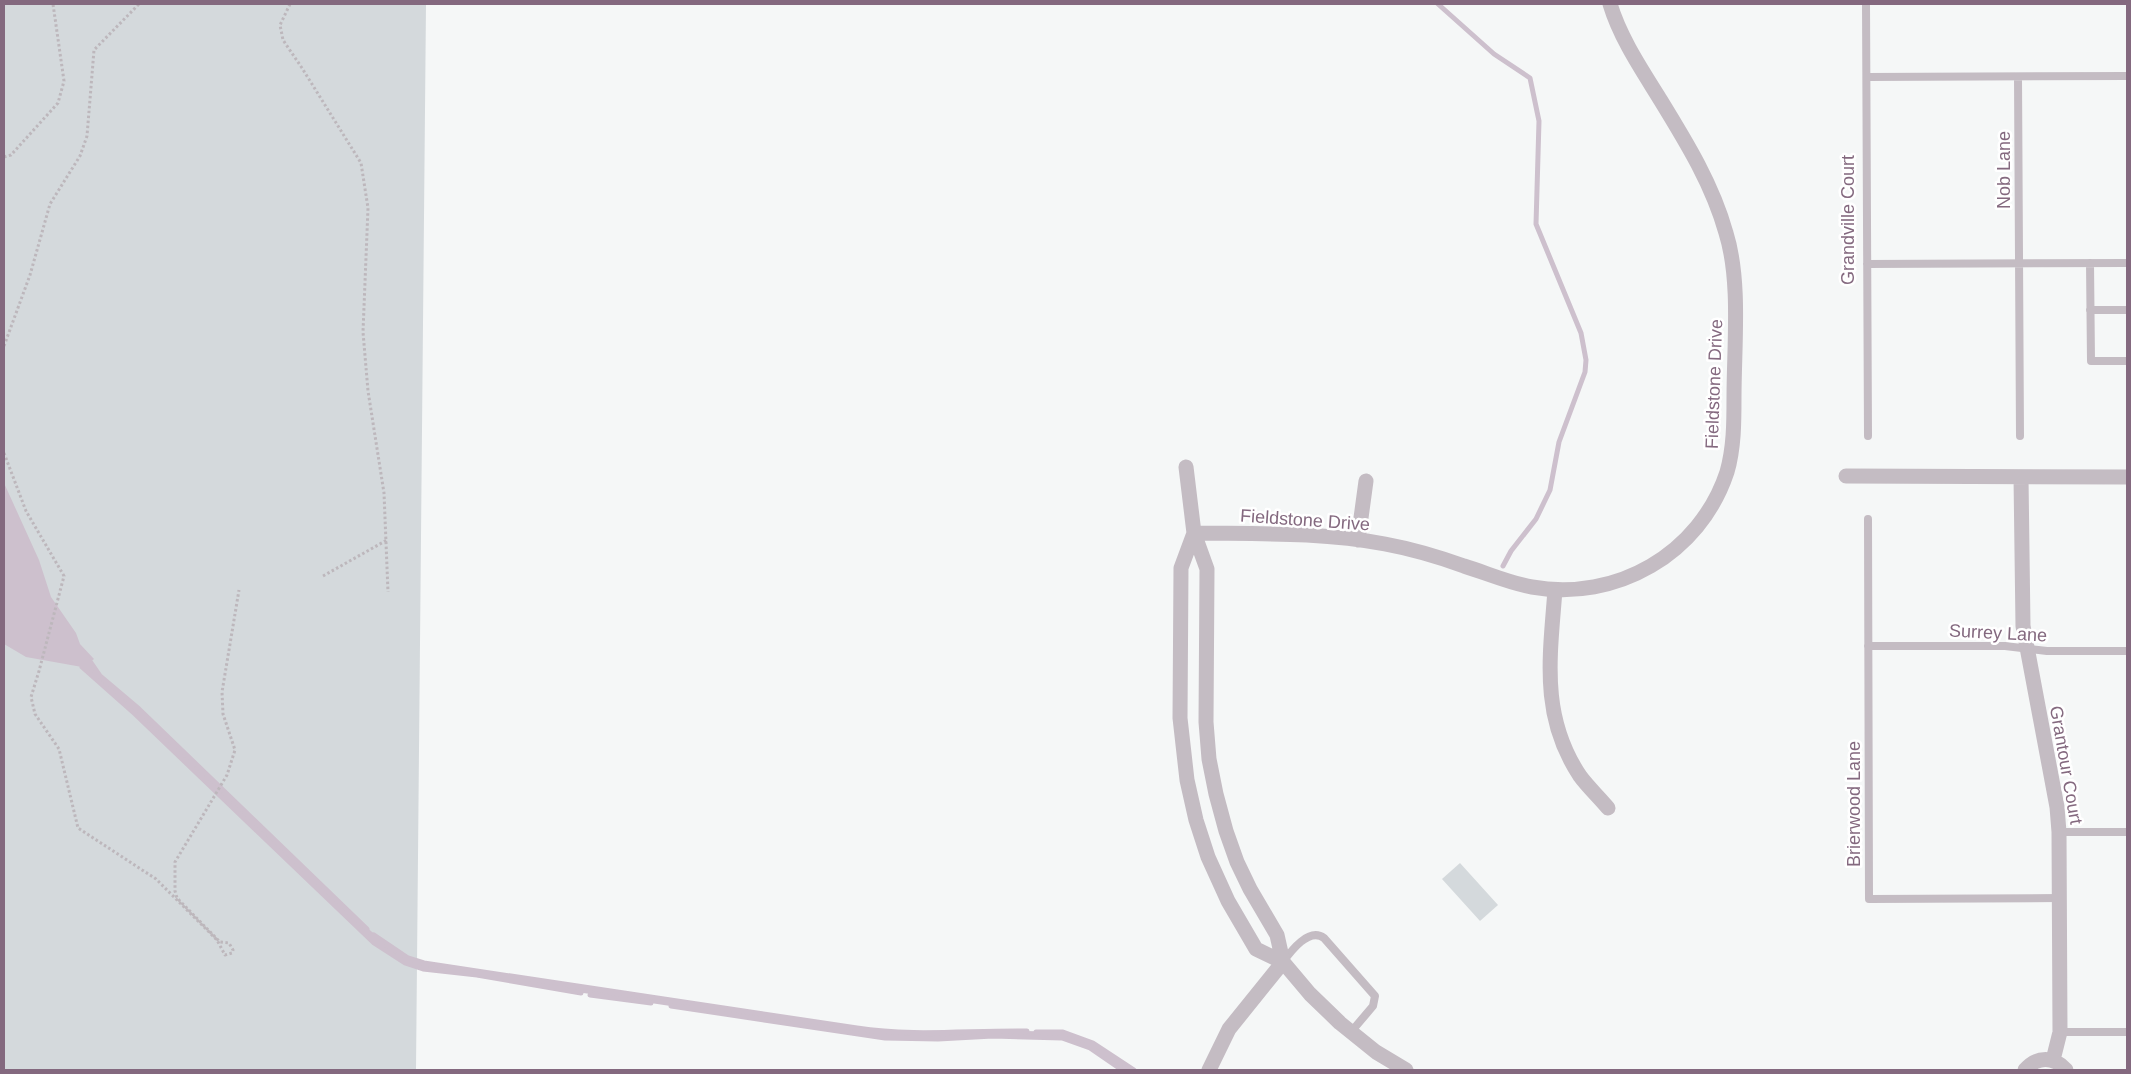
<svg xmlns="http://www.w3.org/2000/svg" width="2131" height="1074" font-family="Arial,sans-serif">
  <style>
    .green { fill: #d4d9dc }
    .water { fill: #cdc0cd }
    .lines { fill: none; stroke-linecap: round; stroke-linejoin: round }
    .stream { stroke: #cdc0cd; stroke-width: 5 }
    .path { stroke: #bdb7bc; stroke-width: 3; stroke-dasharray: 2.5 2.5; stroke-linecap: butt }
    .service { stroke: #c4bcc3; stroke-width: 8 }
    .minor { stroke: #c4bcc3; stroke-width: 15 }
    .labels { text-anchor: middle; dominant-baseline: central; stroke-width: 5; stroke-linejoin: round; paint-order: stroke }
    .street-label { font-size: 18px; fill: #84697f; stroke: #fff }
  </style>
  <rect width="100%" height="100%" fill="#f5f7f7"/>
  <path class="green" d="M4,4H426L416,1070H4Z
    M1460,863L1498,905L1480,921L1442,879Z"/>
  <path class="water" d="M4,483L39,560L51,597L76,633L80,644L94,659L90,662L100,676L139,709L348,912L389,946L408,958L424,963L886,1032L937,1033L993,1030L1063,1032L1093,1043L1134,1070H1122L1090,1048L1062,1038L993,1036L938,1039L885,1038L423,969L405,963L374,943L344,916L135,714L82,667L26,657L4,644Z"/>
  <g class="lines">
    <path class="stream" d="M1438,4L1494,54L1530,78L1539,121L1536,224L1581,333L1586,360L1585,372L1559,442L1550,490L1536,519L1511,551L1503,566
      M367,929L139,709L100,676L89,660L82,667L135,714L374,943L405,963L423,969L477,975L581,993
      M374,935L408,958L424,963L857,1028C914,1037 970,1030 1027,1031
      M590,995L651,1003
      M671,1006L885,1038L938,1039L993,1036L1062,1038L1090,1048L1122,1070
      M1036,1032H1063L1093,1043L1134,1070"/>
    <path class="path" d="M290,4L280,25L283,40L302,68L361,163L368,208L363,332L368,391L384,493L388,592
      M4,157L11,155L58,103L64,81L53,4
      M4,346L30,275L50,204L80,156L87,136L94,50L139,4
      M4,453L26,511L64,576L39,671L31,697L35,714L59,749L78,828L156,879L217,940L225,955L232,953L233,950L229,943L220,942L177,898L175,891V862L227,775L235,750L223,714L222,692L239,590
      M323,576L387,540"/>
    <path class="service" d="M1866,4L1868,436
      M1867,77L2127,76
      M2018,77L2020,436
      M2090,263L2091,361H2127
      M1867,264L2127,263
      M2090,310H2127
      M1868,519L1869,899L2060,898
      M1868,646H2005L2047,651H2127
      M2059,832H2127
      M1283,962C1291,951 1309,927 1324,938L1375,996L1373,1006L1351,1032
      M2060,1032H2127"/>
    <path class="minor" d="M1186,467L1194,533L1207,569L1206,722L1209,759L1216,794L1226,831L1237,862L1250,889L1277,935L1283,962
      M1846,476L2127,477
      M2021,477L2023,626L2057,807L2059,832L2060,1032L2053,1060
      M1194,533C1258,534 1322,532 1385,544C1412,549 1439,557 1464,566C1487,573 1509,583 1532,587C1616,602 1700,554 1727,472C1734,448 1734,422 1734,397C1734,346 1741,281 1726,233C1712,183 1685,140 1658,96C1640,67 1620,37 1610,4
      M1194,533L1181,568L1180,718L1187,780L1196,820L1208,857L1228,901L1256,949L1283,962L1310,994L1340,1023L1376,1052L1406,1070
      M1358,540L1366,481
      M1555,590C1550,657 1540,716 1580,776C1588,787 1599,797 1608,808
      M1209,1070L1229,1029L1283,962
      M2025,1070C2037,1056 2054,1056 2066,1070"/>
  </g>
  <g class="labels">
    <g class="street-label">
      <text transform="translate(2004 170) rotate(-90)">Nob Lane</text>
      <text transform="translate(1848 220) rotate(-90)">Grandville Court</text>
      <text transform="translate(1714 384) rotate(-88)">Fieldstone Drive</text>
      <text transform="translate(1305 520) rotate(4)">Fieldstone Drive</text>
      <text transform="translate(1998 633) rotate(3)">Surrey Lane</text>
      <text transform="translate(2066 765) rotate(80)">Grantour Court</text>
      <text transform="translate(1854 804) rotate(-90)">Brierwood Lane</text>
    </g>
  </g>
  <rect width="2131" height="1074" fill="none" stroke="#84697f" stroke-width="10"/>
</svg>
